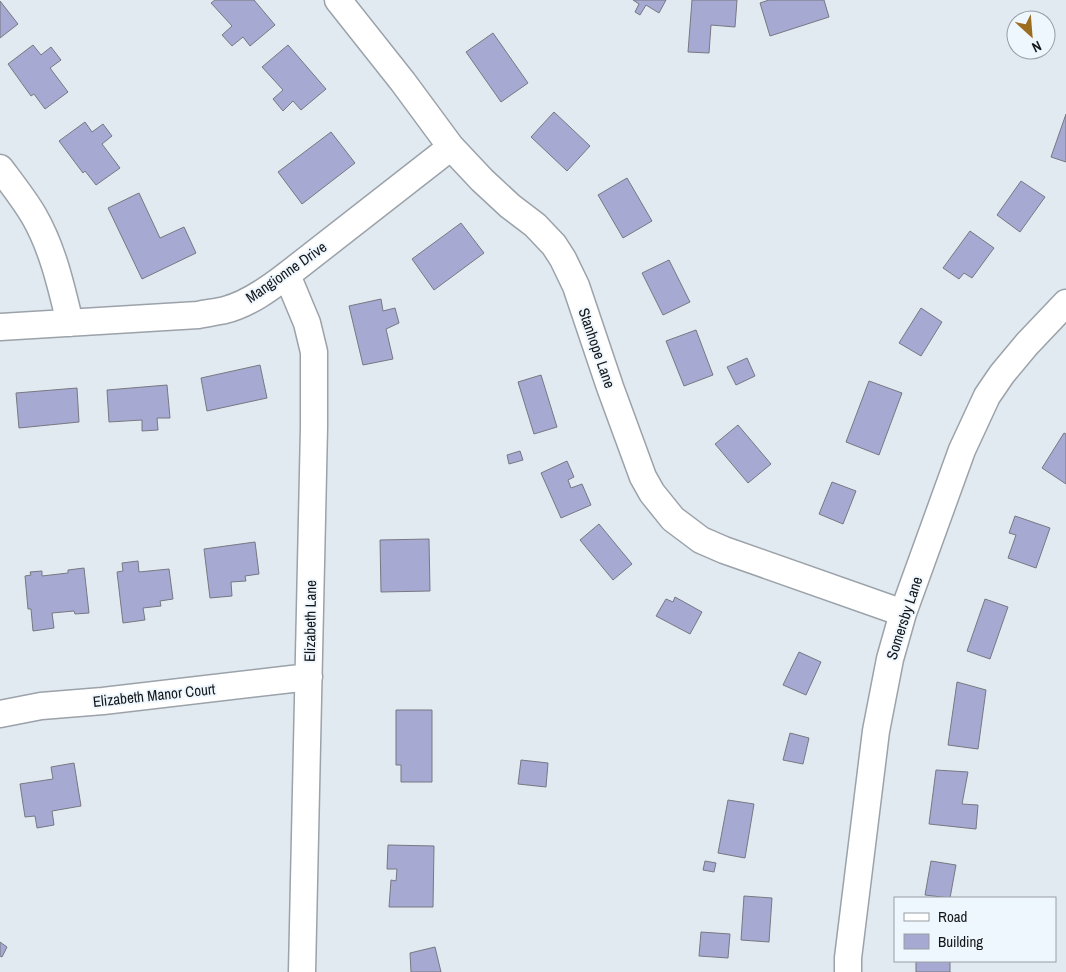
<svg xmlns="http://www.w3.org/2000/svg" width="1066" height="972" font-family="'Archivo Narrow',sans-serif">
  <style>
    .building { fill: #a6a9d2; stroke: #777881 }
    .lines { fill: none; stroke-linecap: round; stroke-linejoin: round }
    .minor-casing { stroke: #9ba2a9; stroke-width: 29 }
    .minor { stroke: #fff; stroke-width: 26 }
    .labels { text-anchor: middle; dominant-baseline: central; stroke-width: 4; stroke-linejoin: round; paint-order: stroke }
    .street-label { font-size: 15px; fill: #14171a; stroke: #eff7fe }
  </style>
  <rect width="100%" height="100%" fill="#e2eaf1"/>
  <path class="building" d="M215,0H254L275,25L250,46L243,37L232,46L222,35L232,26L211,3Z
    M633,0H666L659,13L646,5L640,15L635,12L639,4Z
    M692,0H737L735,27L711,25L709,53L688,52Z
    M769,0H824L829,17L770,36L760,3Z
    M0,1L18,24L0,38Z
    M493,33L528,83L501,102L466,52Z
    M33,45L41,55L51,47L61,60L50,68L68,92L45,109L34,94L31,96L8,64Z
    M288,45L326,89L301,110L293,101L283,111L273,99L283,90L262,67Z
    M554,112L590,146L567,171L531,137Z
    M1066,114V162L1051,157Z
    M85,122L92,132L103,124L112,136L102,144L120,168L96,185L85,171L83,173L59,141Z
    M331,132L355,163L302,204L278,172Z
    M627,178L652,221L623,238L598,195Z
    M1021,181L1045,197L1020,232L997,215Z
    M139,193L160,238L184,227L196,253L142,279L108,208Z
    M461,223L484,253L434,290L412,259Z
    M970,231L994,248L972,278L964,273L959,279L943,268Z
    M669,260L690,302L663,315L642,273Z
    M381,299L383,311L395,308L399,323L386,329L393,359L363,365L349,306Z
    M921,308L942,322L921,356L899,343Z
    M696,330L713,375L684,386L666,341Z
    M747,358L755,376L736,385L727,367Z
    M260,365L267,398L207,411L201,378Z
    M541,375L557,427L534,434L518,382Z
    M869,381L902,393L879,455L846,442Z
    M167,385L170,418H157L158,430L142,431V420L109,422L107,390Z
    M77,388L79,422L19,428L16,393Z
    M738,425L771,464L748,483L715,444Z
    M1064,433L1066,434V484L1042,468Z
    M520,451L523,460L509,464L507,455Z
    M567,461L574,477L568,480L571,488L582,484L591,505L561,518L541,473Z
    M832,482L856,491L843,524L819,514Z
    M1015,516L1050,528L1036,568L1008,558L1016,535L1009,533Z
    M599,524L632,564L613,580L580,540Z
    M429,539L430,591L381,592L380,540Z
    M255,542L259,574L245,576L246,581L231,582L232,596L210,598L204,549Z
    M138,561L139,572L169,569L173,599L160,601L161,606L143,608L145,620L123,623L117,572L123,571L122,563Z
    M84,568L89,613L75,614L74,611L52,613L54,628L33,631L31,609H28L25,576L31,575L30,572L42,571V576L68,573V570Z
    M675,597L702,612L690,634L656,616L666,599L673,602Z
    M985,599L1008,607L990,659L967,651Z
    M799,652L821,662L806,695L783,685Z
    M957,682L986,690L978,749L948,745Z
    M396,710H432V782H401V765H396Z
    M790,733L809,738L803,764L783,760Z
    M521,760L548,763L546,787L518,784Z
    M74,763L81,806L52,811L54,825L37,828L35,816L25,817L20,784L53,779L51,767Z
    M936,770L968,772L962,804L978,805L976,829L929,824Z
    M728,800L754,804L745,858L718,853Z
    M388,845L434,846L433,907H389L391,880L396,881L397,869H387Z
    M705,861L716,863L714,872L703,870Z
    M931,861L956,865L950,898L925,895Z
    M744,896L772,898L769,942L741,940Z
    M701,932L730,934L728,958L699,956Z
    M0,942L7,947L2,957L0,956Z
    M435,947L441,972H411L410,953Z
    M916,961H950V972H916Z"/>
  <g class="lines">
    <g class="minor-casing">
      <path id="minor" d="M338,0L403,82L451,147L482,180L510,206L535,225L554,245L563,259L576,286L610,387L643,477L652,493L673,519L701,540L724,550L903,613
        M0,168C12,184 24,199 34,216C53,249 61,286 70,323
        M287,275L307,323L314,352V427L302,972
        M0,327L198,315C207,313 217,312 225,310C248,304 269,289 287,275L451,147
        M0,714L41,706L103,701L309,677
        M848,972V958L876,731L890,659L903,613L962,450L987,396L1002,374L1027,344L1066,303"/>
    </g>
    <use href="#minor" class="minor"/>
  </g>
  <g class="labels">
    <g class="street-label">
      <text transform="translate(286 272) rotate(-35)">Mangionne Drive</text>
      <text transform="translate(597 348) rotate(71)">Stanhope Lane</text>
      <text transform="translate(904 618) rotate(-72)">Somersby Lane</text>
      <text transform="translate(310 621) rotate(-89)">Elizabeth Lane</text>
      <text transform="translate(154 695) rotate(-6)">Elizabeth Manor Court</text>
    </g>
  </g>
  <rect x="894" y="897" width="162" height="65" fill="#eff7fe" stroke="#979da3"/>
  <rect x="904" y="913" width="25" height="8" fill="#ffffff" stroke="#979da3"/>
  <text x="938" y="922" font-size="15" fill="#14171a">Road</text>
  <rect x="904" y="934" width="25" height="15" fill="#a6a9d2" stroke="#979da3"/>
  <text x="938" y="947" font-size="15" fill="#14171a">Building</text>
  <g transform="translate(1031 35) rotate(154)"><circle r="24" fill="#eff7fe" stroke="#979da3"/>
  <path d="M0-4L9 19L0 12L-9 19Z" fill="#9c6c1f"/>
  <text y="-8" font-size="14" font-weight="bold" text-anchor="middle" fill="#14171a">N</text>
  </g>
</svg>
